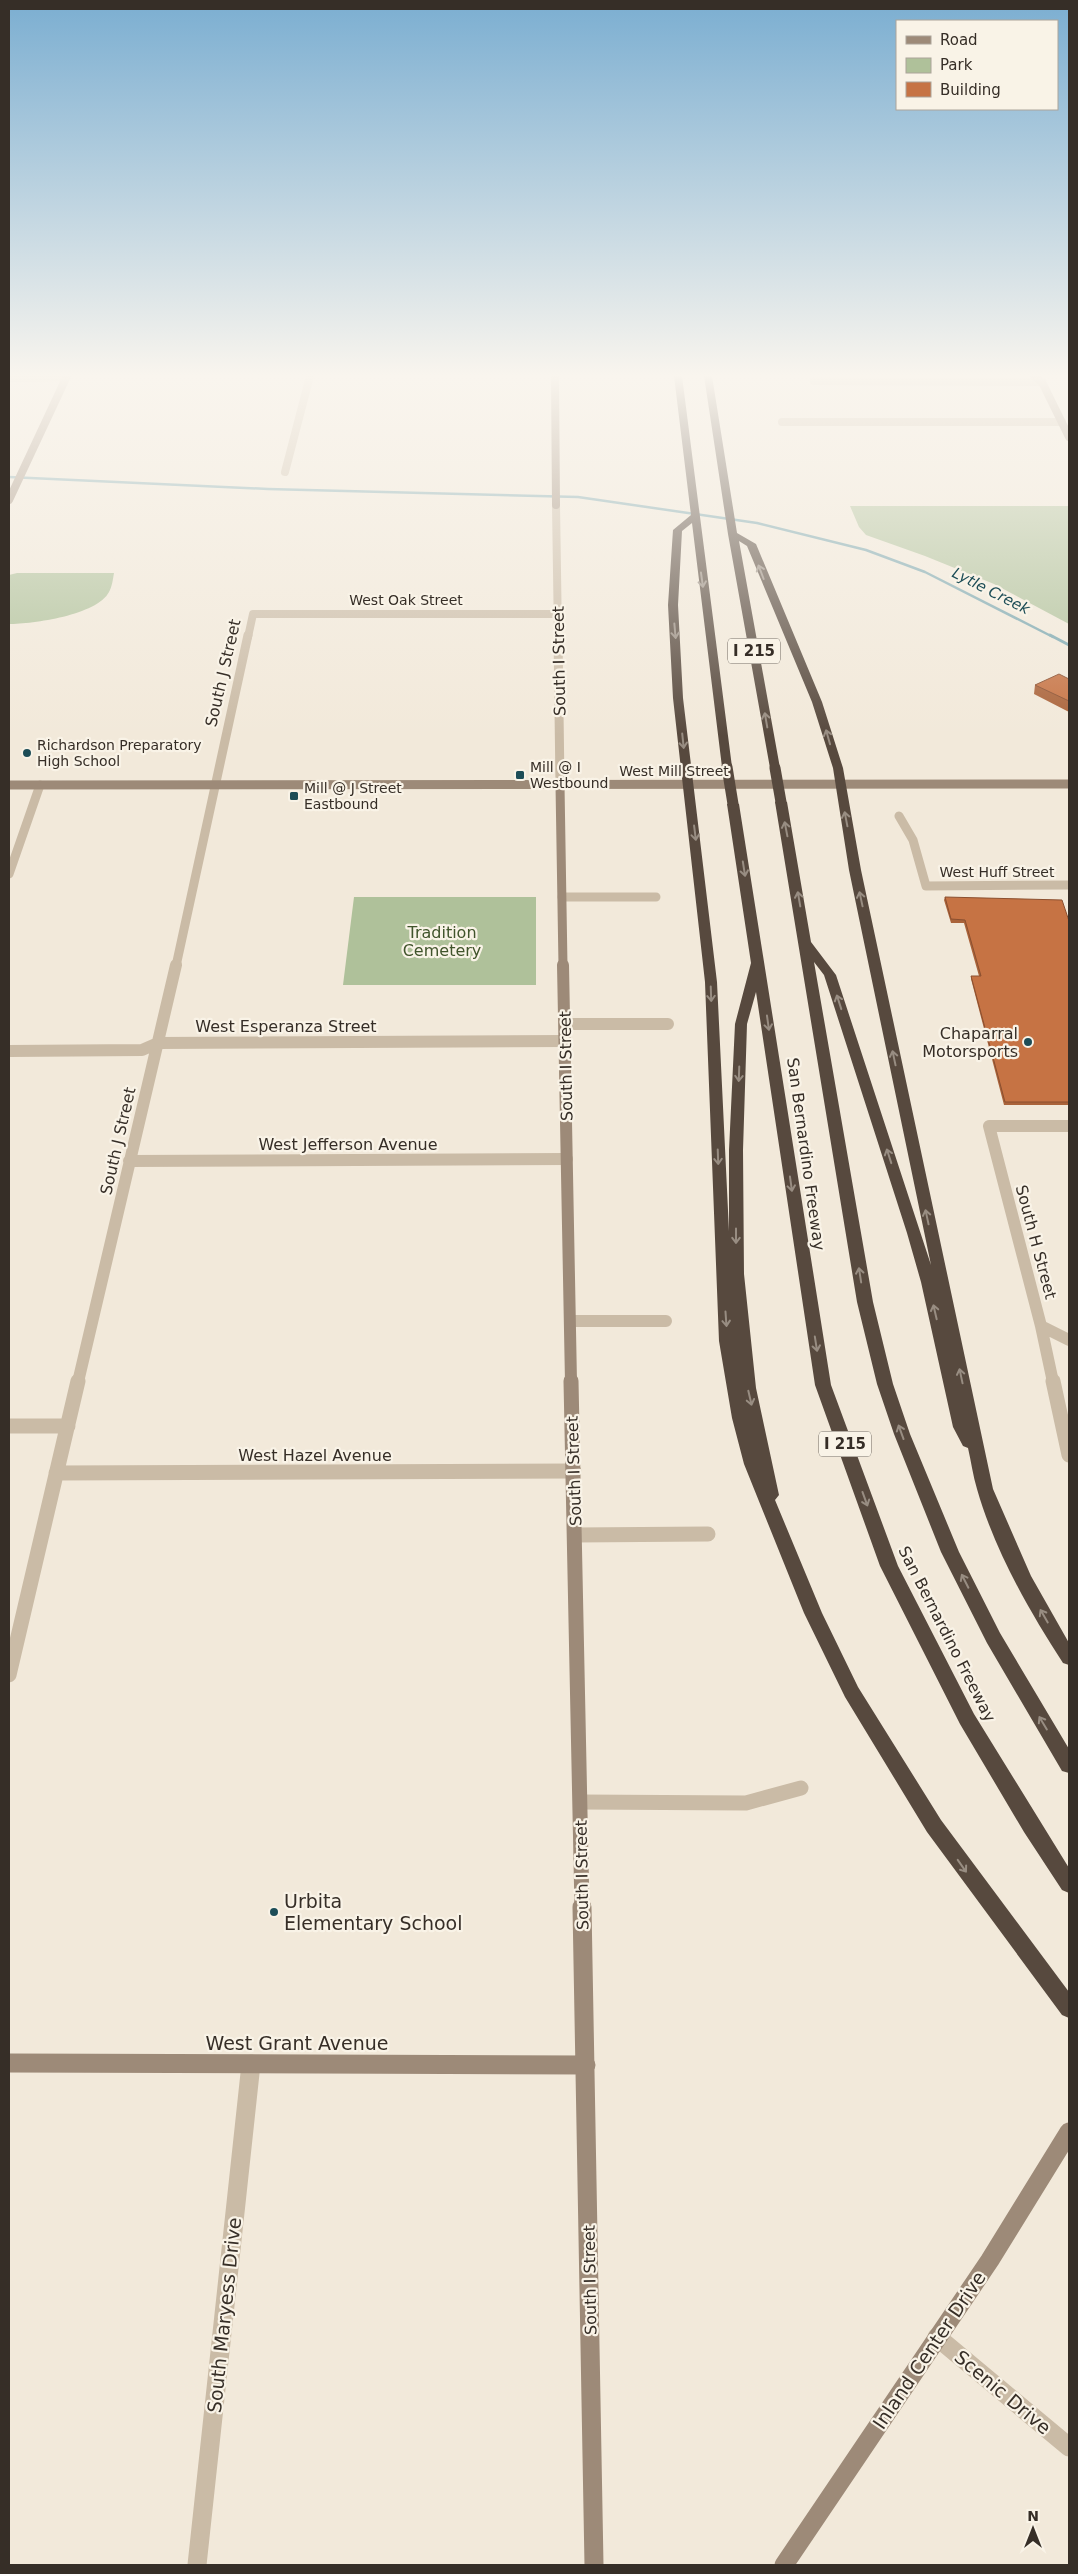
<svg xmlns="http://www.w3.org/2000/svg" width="1078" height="2574" font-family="'DejaVu Sans',sans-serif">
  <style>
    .green { fill: #afc19a }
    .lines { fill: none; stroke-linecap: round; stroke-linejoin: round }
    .stream-far1 { stroke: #79a6af; stroke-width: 2.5 }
    .stream { stroke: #79a6af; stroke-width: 3 }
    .street-far4 { stroke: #cabba6; stroke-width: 8 }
    .street-far3 { stroke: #cabba6; stroke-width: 9 }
    .street-far2 { stroke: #cabba6; stroke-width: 12 }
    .street-far1 { stroke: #cabba6; stroke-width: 15 }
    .street { stroke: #cabba6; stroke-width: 19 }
    .secondary-far4 { stroke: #9d8a78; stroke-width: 8 }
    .secondary-far3 { stroke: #9d8a78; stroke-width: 9 }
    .secondary-far2 { stroke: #9d8a78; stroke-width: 12 }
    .secondary-far1 { stroke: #9d8a78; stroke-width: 15 }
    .secondary { stroke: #9d8a78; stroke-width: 19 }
    .highway { fill: #57493e; fill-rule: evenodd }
    .highway-bridge { stroke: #57493e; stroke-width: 11 }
    .wall { fill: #aa633a }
    .building { fill: #c67344; stroke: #8b5030 }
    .oneway { stroke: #988d82 }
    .poi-dot { fill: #1d4d57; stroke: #f9f3e7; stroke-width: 2 }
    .labels { text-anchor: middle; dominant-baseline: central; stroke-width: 4.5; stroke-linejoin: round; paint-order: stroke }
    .far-street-label { font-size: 14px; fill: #362e27; stroke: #f9f3e7 }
    .far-poi-label { font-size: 14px; fill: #362e27; stroke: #f9f3e7; text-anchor: start }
    .far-water-label { font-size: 15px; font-style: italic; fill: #1d4d57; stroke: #f9f3e7 }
    .shield { fill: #f9f3e7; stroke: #706961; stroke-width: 1 }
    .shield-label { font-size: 15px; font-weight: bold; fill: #362e27 }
    .street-label { font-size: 16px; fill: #362e27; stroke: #f9f3e7 }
    .park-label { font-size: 16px; fill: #40542b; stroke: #f9f3e7 }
    .poi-label { font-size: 16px; fill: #362e27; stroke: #f9f3e7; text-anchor: end }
    .near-poi-label { font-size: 19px; fill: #362e27; stroke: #f9f3e7; text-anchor: start }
    .near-street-label { font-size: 19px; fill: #362e27; stroke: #f9f3e7 }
  </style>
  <rect width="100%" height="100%" fill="#f2e9da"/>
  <path class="green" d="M850,506H1069V624L994,584L925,556L866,535L859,527Z
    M17,573H114C113,579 112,587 109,592C97,615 33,624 9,624V575Z
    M354,897H536V985H343Z"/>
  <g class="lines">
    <path class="stream-far1" d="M9,477L268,489L578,497L757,523L866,550L925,572L1053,637"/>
    <path class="stream" d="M1050,635L1069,645"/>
    <path class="street-far4" d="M9,378L67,377
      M814,381L1042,382
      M782,422H1062
      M285,472L310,376
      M556,505L558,637
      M248,637L253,614H558"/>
    <path class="street-far3" d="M558,635L560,785
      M899,816L913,840L926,886L1069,885
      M9,874L40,785
      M562,897H656
      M176,966L248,635"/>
    <path class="street-far2" d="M565,1024H668
      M9,1051L142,1050L158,1043L565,1041
      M129,1161L567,1159
      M570,1321H666
      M1041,1326L1069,1340
      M78,1382L176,965
      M1053,1382L1041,1326L989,1126H1069"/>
    <path class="street-far1" d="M1053,1381L1069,1455
      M9,1426H68
      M56,1473L574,1471
      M575,1535L708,1534
      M9,1675L78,1381
      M581,1802L746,1803L801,1788"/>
    <path class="street" d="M937,2337L1069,2447
      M197,2565L251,2064"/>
    <path class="secondary-far4" d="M555,376L556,505
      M1034,376L1042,382L1069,437
      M9,500L67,376"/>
    <path class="secondary-far3" d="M9,785L1069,784
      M560,785L563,966"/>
    <path class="secondary-far2" d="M563,965L571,1382"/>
    <path class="secondary-far1" d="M571,1381L582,1909"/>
    <path class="secondary" d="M582,1907L594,2565
      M9,2063L586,2065
      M784,2565L990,2260L1069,2132"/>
    <path class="highway" d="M674,376H682L732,767L727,770L722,767L692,523L682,531L678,605L683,698L717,982L729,1231V1150L735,1024L751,963L727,804L733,801L739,804L831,1385L898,1566L974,1714L1069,1868V1893L1062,1890L1024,1832L960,1724L880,1566L815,1385L756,992L747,1024L743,1150L744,1274L756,1388L779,1495L775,1500L822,1613L858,1687L941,1820L1069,1992V2018L1062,2015L927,1832L845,1697L804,1613L744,1464L732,1418L719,1341L705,982L673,698L668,605L673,530L691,515Z
      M704,376H712L737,533L756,544L822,702L843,768L861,870L993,1489L1031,1576L1069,1643V1665L1063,1663C1029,1611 994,1549 977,1489C973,1476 971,1461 968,1448L963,1446L953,1427L921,1282L907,1233L824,975L814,962L873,1302L893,1384L910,1434L959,1552L1000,1633L1069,1749V1773L1062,1771L987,1643L941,1552L894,1434L877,1384L857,1302L775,802L777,800L781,799L787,802L811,942L836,975L931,1265L849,870L833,768L812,702L747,546L739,541L780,768L775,771L770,768L728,534Z"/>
    <path class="highway-bridge" d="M727,767L733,804
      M775,768L781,802"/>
  </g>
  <path class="wall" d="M1069,679V712L1034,694L1035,685Z
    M945,897L1069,921V1105H1004L971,979V976H979L964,923H951L944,900Z"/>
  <path class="building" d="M1059,674L1069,679V701L1035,685Z
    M945,897L1062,900L1069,921V1102H1005L971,976H981L965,920L951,919Z"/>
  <defs><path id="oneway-shaft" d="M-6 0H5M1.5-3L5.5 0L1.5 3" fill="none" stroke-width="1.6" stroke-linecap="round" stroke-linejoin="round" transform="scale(1.25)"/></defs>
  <g class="oneway">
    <use href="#oneway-shaft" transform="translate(761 572) rotate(-111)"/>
    <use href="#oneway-shaft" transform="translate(702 580) rotate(82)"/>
    <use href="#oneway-shaft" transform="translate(675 631) rotate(85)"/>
    <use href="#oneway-shaft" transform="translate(766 720) rotate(-100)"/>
    <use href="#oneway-shaft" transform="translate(828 737) rotate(-106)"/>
    <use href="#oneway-shaft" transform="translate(683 741) rotate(84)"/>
    <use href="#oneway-shaft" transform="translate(846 819) rotate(-101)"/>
    <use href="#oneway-shaft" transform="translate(786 829) rotate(-101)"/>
    <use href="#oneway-shaft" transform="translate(695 833) rotate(83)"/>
    <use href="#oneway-shaft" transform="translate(744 869) rotate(81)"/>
    <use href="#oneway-shaft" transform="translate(799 899) rotate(-100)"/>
    <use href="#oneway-shaft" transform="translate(861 899) rotate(-102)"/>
    <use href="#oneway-shaft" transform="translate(711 994) rotate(88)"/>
    <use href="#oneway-shaft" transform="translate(839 1002) rotate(-108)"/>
    <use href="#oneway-shaft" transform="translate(768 1023) rotate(82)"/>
    <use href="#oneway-shaft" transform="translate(894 1058) rotate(-102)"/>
    <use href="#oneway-shaft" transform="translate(739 1074) rotate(92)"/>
    <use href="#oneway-shaft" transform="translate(889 1156) rotate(-108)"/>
    <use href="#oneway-shaft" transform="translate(718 1157) rotate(88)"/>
    <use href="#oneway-shaft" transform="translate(791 1184) rotate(82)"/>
    <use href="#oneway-shaft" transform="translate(927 1217) rotate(-102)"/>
    <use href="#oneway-shaft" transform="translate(736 1236) rotate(90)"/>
    <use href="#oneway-shaft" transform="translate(860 1275) rotate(-99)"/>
    <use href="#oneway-shaft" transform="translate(935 1312) rotate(-103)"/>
    <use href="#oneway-shaft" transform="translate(726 1319) rotate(86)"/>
    <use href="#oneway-shaft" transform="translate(816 1344) rotate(81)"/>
    <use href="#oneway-shaft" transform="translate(961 1376) rotate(-102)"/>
    <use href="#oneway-shaft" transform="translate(750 1398) rotate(77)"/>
    <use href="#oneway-shaft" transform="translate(901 1432) rotate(-110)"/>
    <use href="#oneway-shaft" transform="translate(865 1499) rotate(70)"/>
    <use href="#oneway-shaft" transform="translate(965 1581) rotate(-117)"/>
    <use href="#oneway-shaft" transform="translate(1044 1616) rotate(-120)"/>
    <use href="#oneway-shaft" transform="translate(1043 1723) rotate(-121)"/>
    <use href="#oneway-shaft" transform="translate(962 1866) rotate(55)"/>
  </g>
  <linearGradient id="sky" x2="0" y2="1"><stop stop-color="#7baed1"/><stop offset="0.51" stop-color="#f9f5ee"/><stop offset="1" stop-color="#f9f5ee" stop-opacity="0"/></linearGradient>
  <rect width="1078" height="736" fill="url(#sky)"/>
  <g class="poi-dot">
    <circle cx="27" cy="753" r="5"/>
    <rect x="515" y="770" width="10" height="10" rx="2.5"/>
    <rect x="289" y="791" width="10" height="10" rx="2.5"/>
    <circle cx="1028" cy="1042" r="5"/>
    <circle cx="274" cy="1912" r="5"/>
  </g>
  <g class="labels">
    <g class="far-street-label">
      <text x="406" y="600">West Oak Street</text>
      <text x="674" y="771">West Mill Street</text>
      <text x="997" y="872">West Huff Street</text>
    </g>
    <g class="far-poi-label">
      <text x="37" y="745">Richardson Preparatory<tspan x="37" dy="16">High School</tspan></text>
      <text x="530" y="767">Mill @ I<tspan x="530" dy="16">Westbound</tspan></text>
      <text x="304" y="788">Mill @ J Street<tspan x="304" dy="16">Eastbound</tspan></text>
    </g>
    <g class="far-water-label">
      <text transform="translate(991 591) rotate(27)">Lytle Creek</text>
    </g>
    <g class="shield">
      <rect x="728" y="638.5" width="52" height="25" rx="4"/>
      <rect x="819" y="1431.5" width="52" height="25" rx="4"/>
    </g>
    <g class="shield-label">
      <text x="754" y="651">I 215</text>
      <text x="845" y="1444">I 215</text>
    </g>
    <g class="street-label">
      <text transform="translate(559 661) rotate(-91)">South I Street</text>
      <text transform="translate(223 673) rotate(-77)">South J Street</text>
      <text x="286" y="1026">West Esperanza Street</text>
      <text transform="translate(566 1066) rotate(-91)">South I Street</text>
      <text transform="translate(118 1141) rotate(-77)">South J Street</text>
      <text x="348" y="1144">West Jefferson Avenue</text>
      <text transform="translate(806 1154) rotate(82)">San Bernardino Freeway</text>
      <text transform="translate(1036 1242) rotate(75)">South H Street</text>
      <text x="315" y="1455">West Hazel Avenue</text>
      <text transform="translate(574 1471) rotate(-92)">South I Street</text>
      <text transform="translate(947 1634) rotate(63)">San Bernardino Freeway</text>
      <text transform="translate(582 1875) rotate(-91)">South I Street</text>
      <text transform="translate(590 2280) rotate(-91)">South I Street</text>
    </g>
    <g class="park-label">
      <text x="442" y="932">Tradition<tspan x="442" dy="18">Cemetery</tspan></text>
    </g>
    <g class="poi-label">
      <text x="1018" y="1033">Chaparral<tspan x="1018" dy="18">Motorsports</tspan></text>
    </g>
    <g class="near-poi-label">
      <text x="284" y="1901">Urbita<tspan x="284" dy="22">Elementary School</tspan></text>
    </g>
    <g class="near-street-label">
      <text x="297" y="2043">West Grant Avenue</text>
      <text transform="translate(224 2315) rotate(-84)">South Maryess Drive</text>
      <text transform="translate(929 2350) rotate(-56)">Inland Center Drive</text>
      <text transform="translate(1003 2392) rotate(40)">Scenic Drive</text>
    </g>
  </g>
  <rect width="1078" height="2574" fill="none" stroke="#362e27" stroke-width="20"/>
  <rect x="896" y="20" width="162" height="90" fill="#f9f3e7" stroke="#aba49a"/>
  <rect x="906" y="36" width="25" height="8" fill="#9d8a78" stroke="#aba49a"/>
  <text x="940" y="45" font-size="15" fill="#362e27">Road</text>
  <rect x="906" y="58" width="25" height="15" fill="#afc19a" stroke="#aba49a"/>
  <text x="940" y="70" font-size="15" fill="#362e27">Park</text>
  <rect x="906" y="82" width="25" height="15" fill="#c67344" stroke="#aba49a"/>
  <text x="940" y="95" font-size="15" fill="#362e27">Building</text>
  <g transform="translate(1033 2529)" stroke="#f9f3e7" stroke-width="4" paint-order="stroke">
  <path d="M0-4L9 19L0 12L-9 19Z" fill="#362e27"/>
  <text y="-8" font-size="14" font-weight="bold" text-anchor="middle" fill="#362e27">N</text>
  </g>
</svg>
